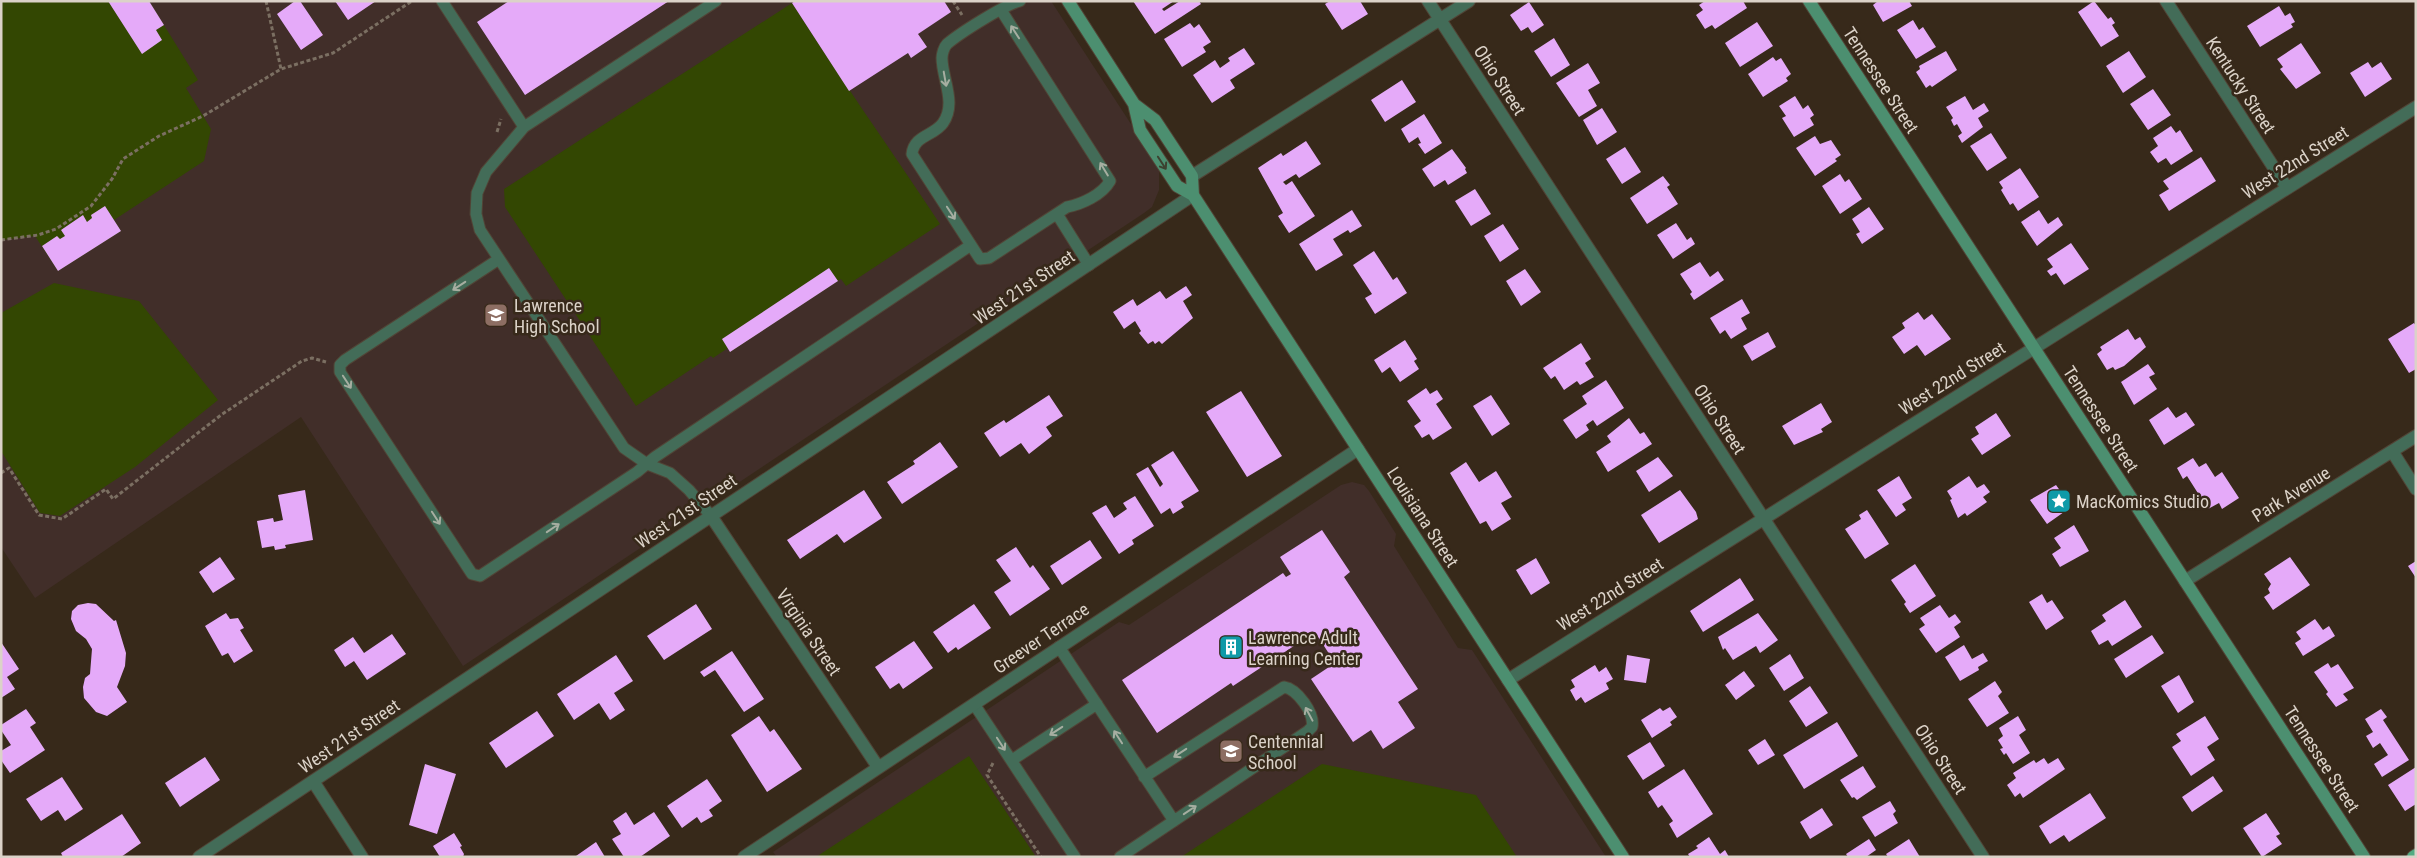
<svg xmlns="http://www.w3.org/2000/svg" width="2417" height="858" font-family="'Roboto Condensed',sans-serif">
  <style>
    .education { fill: #412e29 }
    .green { fill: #334702 }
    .building { fill: #e5aaf9 }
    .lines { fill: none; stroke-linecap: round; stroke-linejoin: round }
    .lane-casing { stroke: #514436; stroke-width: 13 }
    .street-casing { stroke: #514436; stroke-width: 14 }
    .secondary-casing { stroke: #514436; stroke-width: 14 }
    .primary-casing { stroke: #514436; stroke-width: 14 }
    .path { stroke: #7b6f62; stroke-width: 3; stroke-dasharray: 4 2.5; stroke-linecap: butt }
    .lane { stroke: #436c58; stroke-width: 11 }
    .street { stroke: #436c58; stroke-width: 12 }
    .secondary { stroke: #4c8f70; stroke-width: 12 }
    .primary { stroke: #51ab82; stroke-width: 12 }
    .oneway { stroke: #a6aea1 }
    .oneway2 { stroke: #3c4230 }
    .labels { text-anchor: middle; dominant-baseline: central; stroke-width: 5; stroke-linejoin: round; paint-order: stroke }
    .street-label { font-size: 18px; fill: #dbd2c8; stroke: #37291a }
    .poi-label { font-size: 18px; fill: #dbd2c8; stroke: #37291a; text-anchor: start }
  </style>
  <rect width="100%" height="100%" fill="#37291a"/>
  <path class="education" d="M1,1H1051L1155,161L1159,169V190L1152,207L1144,213L463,666L301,417L35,598L1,547Z
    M1352,482L1364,485L1369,491L1396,534L1394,546L1458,648L1472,650L1606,857H777L773,852L1119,622L1129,625L1341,485Z"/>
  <path class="green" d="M1,1H149L198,80L186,88L211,129L204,161L114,220L121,231L58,271L35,236L1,240Z
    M792,3C840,78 891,150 940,224L846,286L841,279L730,352L728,348L713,358L711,356L636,406L505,207L504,189Z
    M54,283L139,301L218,400L135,467L60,516L40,513L1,451V313Z
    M969,756L1036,857H816Z
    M1322,764L1476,795L1517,857H1181Z"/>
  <path class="building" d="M108,1H149L164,25L156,30L162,40L142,54Z
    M295,1H300L323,35L301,50L277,14Z
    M335,1H376L348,20Z
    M509,1H669L525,95L477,22Z
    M795,1H944L951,12L918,34L927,47L911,58L908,53L849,91L792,3Z
    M1133,1H1174L1162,9L1164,11L1180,1H1199L1201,4L1155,34Z
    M1330,1H1360L1368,14L1342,30L1325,4Z
    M1705,1H1743L1747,8L1715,29L1712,25L1705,29L1696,15L1703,10L1699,5Z
    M1878,1H1909L1912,6L1883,22L1873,5Z
    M2094,1L2108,19L2111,17L2115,23L2112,25L2119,36L2101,47L2078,12Z
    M1529,2L1544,25L1532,33L1528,27L1521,31L1510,15Z
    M2279,6L2285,16L2290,13L2295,22L2291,24L2293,27L2260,47L2247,26Z
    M1913,20L1919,30L1923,27L1936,47L1916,59L1897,30Z
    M1757,22L1773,46L1740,67L1725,43Z
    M1190,23L1194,28L1199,24L1211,42L1203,47L1206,52L1182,67L1164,39Z
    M1554,38L1570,65L1551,77L1534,51Z
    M2301,43L2321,73L2296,89L2280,69L2283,67L2277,59Z
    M1244,48L1255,64L1230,80L1235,88L1212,103L1193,75L1215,60L1220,68L1230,61L1228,58Z
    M1946,51L1957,70L1932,87L1930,85L1926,88L1916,72L1920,69L1919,66Z
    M2129,51L2146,77L2123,93L2106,66Z
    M1773,57L1776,61L1781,58L1791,74L1786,78L1788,81L1763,97L1748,74Z
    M2368,62L2372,68L2381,62L2392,79L2365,97L2350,73Z
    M1588,63L1600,83L1588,90L1597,106L1579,117L1556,83Z
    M1402,80L1416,102L1385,122L1371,100Z
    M2153,89L2171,115L2148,130L2130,104Z
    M1795,96L1803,109L1808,105L1814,115L1810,118L1814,125L1794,137L1782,118L1786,116L1779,106Z
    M1965,96L1973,110L1984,103L1989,111L1978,118L1983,127L1962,143L1958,136L1962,133L1957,124L1954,126L1951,120L1953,118L1946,107Z
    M1602,108L1617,132L1597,145L1583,120Z
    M1424,114L1442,143L1425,154L1418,144L1421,143L1418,137L1409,143L1401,129Z
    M2171,126L2176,133L2180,130L2193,151L2171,165L2166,158L2158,163L2150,152L2158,146L2153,138Z
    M1991,133L2007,158L1987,171L1970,146Z
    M1815,136L1820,144L1831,140L1841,155L1835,159L1837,161L1815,176L1796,148Z
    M1306,141L1321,164L1299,178L1296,174L1283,182L1286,185L1292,181L1315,216L1289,233L1278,216L1283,213L1258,168L1281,153L1283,156Z
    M1625,147L1641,172L1622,184L1606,159Z
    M1452,149L1466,168L1465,169L1467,173L1448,185L1445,180L1434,187L1422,169Z
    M2201,157L2216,181L2169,211L2159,195L2169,189L2163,181Z
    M2020,168L2039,197L2018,211L2013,203L2010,205L2001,190L2003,188L1999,182Z
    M1840,174L1845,182L1849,179L1862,199L1840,214L1822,186Z
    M1663,176L1670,185L1667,187L1678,204L1647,224L1630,198Z
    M1475,189L1491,214L1471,226L1455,201Z
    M105,206L121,231L58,271L42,246L57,236L60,239L65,236L61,230L83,215L87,222L92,218L91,215Z
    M1869,207L1884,229L1862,244L1856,234L1860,232L1852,219Z
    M1352,210L1362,226L1350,233L1348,230L1333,239L1343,255L1316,271L1299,244Z
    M2039,210L2048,224L2058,217L2063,225L2037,246L2021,222Z
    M1676,223L1687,240L1691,237L1695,244L1673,259L1657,235Z
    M1503,224L1519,249L1500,262L1484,236Z
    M2071,243L2089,269L2064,285L2056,273L2051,276L2047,271L2053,267L2047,259Z
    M1374,251L1393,280L1397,277L1407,293L1375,314L1365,298L1372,294L1353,265Z
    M1700,262L1710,277L1718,271L1724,280L1694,300L1690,294L1692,292L1680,274Z
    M829,268L838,281L730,352L722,339Z
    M1525,269L1541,292L1521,306L1506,281Z
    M1186,286L1192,295L1183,301L1193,318L1162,344L1159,341L1155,344L1153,341L1148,344L1139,333L1141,331L1135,321L1124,329L1113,312L1133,299L1137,306L1160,291L1166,299Z
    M1742,299L1750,313L1741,318L1747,329L1731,339L1725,330L1720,334L1710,318Z
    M1918,312L1924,320L1932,314L1951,339L1925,356L1917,345L1904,354L1892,337L1905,328L1902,323Z
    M2414,323L2416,326V369L2409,373L2388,339Z
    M2128,329L2135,340L2140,337L2146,347L2124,366L2115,370L2113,367L2107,370L2097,354L2102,350L2100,347Z
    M1768,332L1776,347L1752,361L1743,346Z
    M1405,340L1417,359L1414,361L1419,369L1400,382L1390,367L1382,373L1374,360Z
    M1581,343L1591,359L1585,363L1594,377L1580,385L1577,381L1564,390L1555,376L1551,379L1543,368Z
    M2148,364L2155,374L2149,377L2157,389L2134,405L2121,382Z
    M1606,380L1624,408L1597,426L1593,420L1586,425L1589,430L1576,439L1563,420L1587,404L1582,396Z
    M1426,388L1430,394L1437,390L1443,399L1436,404L1452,428L1433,440L1429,434L1422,438L1414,426L1421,421L1407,401Z
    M1241,391L1282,456L1247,477L1206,412Z
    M1049,395L1063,416L1046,427L1052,436L1029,454L1021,443L1000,457L984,433L1004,420L1006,423Z
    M1491,395L1510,424L1492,436L1473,406Z
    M1821,403L1832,422L1821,429L1823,432L1794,445L1782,426Z
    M2168,407L2176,418L2186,412L2195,425L2164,445L2149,420Z
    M1996,413L2011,436L1982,455L1971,439L1979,434L1975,427Z
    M1629,418L1640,434L1644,432L1652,444L1608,472L1596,452L1611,442L1607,436Z
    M940,442L958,467L902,504L887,482L915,464L913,461Z
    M1173,451L1199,491L1181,502L1184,507L1173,514L1170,508L1161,514L1136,474L1148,467L1160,487L1163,484L1151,465Z
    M1658,457L1673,476L1649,492L1636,471Z
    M2193,458L2199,467L2206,463L2215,477L2222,472L2239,498L2222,509L2219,503L2208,509L2187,476L2183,479L2177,468Z
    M1466,462L1479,482L1496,471L1512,497L1501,503L1511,519L1492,531L1486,521L1480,524L1450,473Z
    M1899,476L1912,498L1902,504L1906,510L1896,517L1877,490Z
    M1969,476L1977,488L1984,484L1990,492L1983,497L1987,502L1967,516L1965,513L1958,518L1950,500L1952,499L1947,491Z
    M2056,485L2069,503L2062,508L2064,512L2047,524L2030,500Z
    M305,490L313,540L285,545L286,548L275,550L274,546L262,548L257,521L273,518L274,522L283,520L278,495Z
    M864,490L882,518L844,543L837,534L800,559L787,540Z
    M1680,490L1696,512L1698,519L1659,543L1641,515Z
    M1135,496L1154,526L1132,540L1134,544L1119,554L1092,513L1106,505L1114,518L1127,509L1123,503Z
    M1867,510L1889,544L1865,559L1845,529L1861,519L1859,515Z
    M2074,525L2089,551L2060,567L2052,554L2061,548L2054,538Z
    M1322,530L1350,572L1344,577L1418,689L1398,702L1415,728L1383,749L1371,730L1353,742L1311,679L1335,663L1315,632L1233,686L1231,683L1157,733L1122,680L1283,573L1286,577L1291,574L1280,557Z
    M1090,540L1102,558L1062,585L1050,566Z
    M1016,547L1030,568L1033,565L1050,589L1010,616L994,592L1011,581L996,560Z
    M220,557L235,579L213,593L199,572Z
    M2290,557L2310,585L2273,610L2264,597L2270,593L2268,589L2271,584L2264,574Z
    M1536,558L1550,583L1531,595L1516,570Z
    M2416,561V578L2408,566Z
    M1915,564L1936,596L1910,613L1904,604L1906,602L1891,580Z
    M1740,578L1754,600L1703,632L1690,611Z
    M2042,594L2047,603L2052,600L2064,618L2046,630L2029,602Z
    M2125,600L2142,627L2112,646L2108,640L2099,645L2091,631L2106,621L2102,615Z
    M88,603L96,604L114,621L116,620L126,653L125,666L117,687L127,702L107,716L96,712L84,698L83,687L85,678L90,674L92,649L86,639L76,631L71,619L72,611L78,605Z
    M696,604L712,629L664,660L647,636Z
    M974,604L991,628L958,650L956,647L948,653L933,632Z
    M1940,605L1949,618L1955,614L1961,622L1954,627L1960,637L1936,653L1919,629L1925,625L1920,618Z
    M226,613L230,619L238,618L244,628L240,630L253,651L234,663L228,653L222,656L205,626Z
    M1758,613L1778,640L1760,653L1756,646L1733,660L1725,648L1723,650L1718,637Z
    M2315,619L2323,630L2329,626L2335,636L2303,656L2295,643L2301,639L2296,632Z
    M392,634L406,654L367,680L354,661L345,667L334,650L353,637L364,653Z
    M2152,635L2164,653L2126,678L2114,659Z
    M914,641L933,668L903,689L899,683L890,689L875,667Z
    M1,642L19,669L7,677L15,689L1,698Z
    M1964,645L1972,659L1983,653L1988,661L1978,667L1979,670L1960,681L1945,657Z
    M732,651L764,699L744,712L715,670L704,677L700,672Z
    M1790,654L1804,678L1784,691L1769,668Z
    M616,655L633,681L614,693L625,710L610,720L599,703L574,720L557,694Z
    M1627,655L1650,659L1646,683L1624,680Z
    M2328,663L2331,668L2338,664L2354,688L2343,694L2348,700L2336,707L2326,694L2328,692L2314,672Z
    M1595,665L1599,672L1606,667L1613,679L1606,683L1609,689L1585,703L1581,697L1576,701L1570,690L1575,687L1571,680Z
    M1744,671L1755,686L1736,700L1725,685Z
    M2179,675L2194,702L2178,713L2161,686Z
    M1995,681L2002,692L1998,696L2009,713L1987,727L1968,699Z
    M1810,686L1828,713L1806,727L1789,701Z
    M1670,707L1677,717L1670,722L1672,725L1652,738L1641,720L1660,708L1663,711Z
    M26,709L36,723L30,727L45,750L10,773L1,760V751L11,745L1,730V725Z
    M2381,709L2387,717L2383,720L2409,760L2382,777L2374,764L2388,755L2380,743L2373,748L2366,736L2373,732L2365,719Z
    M537,711L554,736L506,768L489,743Z
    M759,716L770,732L774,729L802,769L767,792L731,735Z
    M2018,716L2026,730L2019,735L2030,753L2013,764L2006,753L2004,755L2000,749L2003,748L1998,740L2003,736L1999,728Z
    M2205,716L2219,739L2207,747L2215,760L2191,776L2172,747L2181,741L2176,734Z
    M1837,722L1858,756L1804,789L1783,755Z
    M1765,739L1775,755L1758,765L1748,750Z
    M1650,742L1665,766L1643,780L1627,756Z
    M205,757L220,780L180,807L165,783Z
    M2044,758L2048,764L2058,758L2065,769L2023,798L2020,793L2015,797L2007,785L2016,778L2013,773L2034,760L2036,763Z
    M425,764L456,774L437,834L409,825Z
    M1863,766L1876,787L1857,800L1854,797L1852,798L1840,780Z
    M2416,767V804L2405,811L2388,785Z
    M1684,769L1713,814L1677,838L1669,824L1673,821L1662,805L1658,808L1648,792Z
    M2213,776L2223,791L2192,812L2182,797Z
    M62,777L83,809L65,821L58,810L41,821L26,799Z
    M707,779L722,801L709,810L713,816L701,823L697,817L682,828L667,806Z
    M2090,793L2106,818L2069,842L2064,835L2050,844L2039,826Z
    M1890,801L1896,811L1893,814L1898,823L1875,837L1862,817Z
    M1822,808L1833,825L1810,839L1800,822Z
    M626,812L634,825L654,812L670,836L640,857H624L612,839L621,834L613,821Z
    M2266,813L2280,834L2276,836L2282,844L2262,857L2243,828Z
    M122,814L141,843L121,857H63L61,853Z
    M454,833L462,846L460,847L464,854L463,857H440L433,846Z
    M1709,837L1720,854L1725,850L1729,857H1690L1688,854L1698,848L1696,846Z
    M1869,839L1876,850L1866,857H1848L1846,854Z
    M1909,839L1920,857H1888L1886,854Z
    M596,842L605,857H577L576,856Z"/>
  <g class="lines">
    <g class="lane-casing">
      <path id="lane" d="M442,1L524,127
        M1001,10L1110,181C1102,195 1082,204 1067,207L989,258L980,259L912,154C914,135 934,136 943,123C957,103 942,79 942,58C942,54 944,47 947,44C960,33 1004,5 1020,1
        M1057,214L1089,265
        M499,259L345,360L340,365V372L472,574L480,576L637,472L655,457L971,245
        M711,516L689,490L670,473L647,464L624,448L480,230L476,214L477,193L486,172L524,127L716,1
        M1059,647L1174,821
        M974,704L1075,857
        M1012,760L1097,704
        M1120,857L1308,731L1312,727C1315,713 1297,689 1284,687L1144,777"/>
    </g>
    <g class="street-casing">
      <path id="street" d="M1428,1L1983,857
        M2166,1L2287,188
        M1192,176L1469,1
        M2392,451L2416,489
        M711,516L878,767
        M2185,581L2416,436
        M1508,680L2416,107
        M313,781L362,857
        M199,857L1193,195
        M744,857L1358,449"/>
    </g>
    <g class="secondary-casing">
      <path id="secondary" d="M1068,1L1134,104L1155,120L1192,176L1193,195
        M1809,1L2364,857
        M1134,104L1140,130L1177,186L1193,195L1623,857"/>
    </g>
    <g class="primary-casing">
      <path id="primary" d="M2413,857L2416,855"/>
    </g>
    <path class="path" d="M266,1L281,69
      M953,1L962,15
      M497,132L501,119
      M1,240L38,235L56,229L91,206L112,179L123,159L159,136L203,116L281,69L333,53L412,1
      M1,473L9,468L39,515L62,519L106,489L113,499L221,415L302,361L312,358L326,362
      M993,763L987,775L1041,857"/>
    <use href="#lane" class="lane"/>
    <use href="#street" class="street"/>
    <use href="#secondary" class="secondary"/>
    <use href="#primary" class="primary"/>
  </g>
  <defs><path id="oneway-shaft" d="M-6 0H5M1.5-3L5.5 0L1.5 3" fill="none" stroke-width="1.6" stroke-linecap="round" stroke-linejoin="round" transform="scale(1.25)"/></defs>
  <g class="oneway">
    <use href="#oneway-shaft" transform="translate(1015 32) rotate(-123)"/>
    <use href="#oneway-shaft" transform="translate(945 79) rotate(80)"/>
    <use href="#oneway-shaft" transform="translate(1104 169) rotate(-121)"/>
    <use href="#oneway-shaft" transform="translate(951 213) rotate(57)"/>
    <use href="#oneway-shaft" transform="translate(459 286) rotate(147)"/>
    <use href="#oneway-shaft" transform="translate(347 382) rotate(57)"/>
    <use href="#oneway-shaft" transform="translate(436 518) rotate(57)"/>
    <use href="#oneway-shaft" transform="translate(553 528) rotate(-34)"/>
    <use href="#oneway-shaft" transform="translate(1309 714) rotate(-118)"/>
    <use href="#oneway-shaft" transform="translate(1056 731) rotate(147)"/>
    <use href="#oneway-shaft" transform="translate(1118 737) rotate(-123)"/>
    <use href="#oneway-shaft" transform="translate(1001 744) rotate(57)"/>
    <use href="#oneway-shaft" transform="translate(1180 753) rotate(147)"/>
    <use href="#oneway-shaft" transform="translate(1190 810) rotate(-34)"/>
  </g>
  <use class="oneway2" href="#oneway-shaft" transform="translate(1162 163) rotate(57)"/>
  <defs>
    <g id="school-square" transform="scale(1.25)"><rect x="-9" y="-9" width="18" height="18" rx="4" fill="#8d6e63" stroke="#37291a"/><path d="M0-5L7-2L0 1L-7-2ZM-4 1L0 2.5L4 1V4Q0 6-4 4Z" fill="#fff"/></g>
    <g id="sight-square" transform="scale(1.25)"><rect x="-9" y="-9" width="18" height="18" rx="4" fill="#0f9aa8" stroke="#37291a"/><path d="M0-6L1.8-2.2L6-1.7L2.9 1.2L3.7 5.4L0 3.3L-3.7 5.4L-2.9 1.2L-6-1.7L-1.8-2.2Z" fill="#fff"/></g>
    <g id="building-square" transform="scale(1.25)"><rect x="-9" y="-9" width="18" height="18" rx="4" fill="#0f9aa8" stroke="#37291a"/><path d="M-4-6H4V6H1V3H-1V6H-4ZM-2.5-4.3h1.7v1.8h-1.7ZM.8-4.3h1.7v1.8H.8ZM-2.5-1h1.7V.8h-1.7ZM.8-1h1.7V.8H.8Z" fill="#fff"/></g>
  </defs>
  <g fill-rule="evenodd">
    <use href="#school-square" x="496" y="315"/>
    <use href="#sight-square" x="2059" y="501"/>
    <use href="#building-square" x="1231" y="647"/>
    <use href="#school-square" x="1231" y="751"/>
  </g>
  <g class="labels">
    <g class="street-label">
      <text transform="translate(1500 80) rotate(57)">Ohio Street</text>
      <text transform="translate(1881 80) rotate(57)">Tennessee Street</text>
      <text transform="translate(2241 85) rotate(57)">Kentucky Street</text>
      <text transform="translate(2295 162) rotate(-32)">West 22nd Street</text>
      <text transform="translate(1024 287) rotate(-34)">West 21st Street</text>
      <text transform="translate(1952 378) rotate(-32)">West 22nd Street</text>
      <text transform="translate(1720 419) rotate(57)">Ohio Street</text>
      <text transform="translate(2101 419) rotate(57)">Tennessee Street</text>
      <text transform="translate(2291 494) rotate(-32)">Park Avenue</text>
      <text transform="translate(686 511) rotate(-34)">West 21st Street</text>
      <text transform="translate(1423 517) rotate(57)">Louisiana Street</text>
      <text transform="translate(1610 594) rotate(-32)">West 22nd Street</text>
      <text transform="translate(809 632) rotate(56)">Virginia Street</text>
      <text transform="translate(1041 638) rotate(-34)">Greever Terrace</text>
      <text transform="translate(349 736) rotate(-34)">West 21st Street</text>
      <text transform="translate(1941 759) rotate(57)">Ohio Street</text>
      <text transform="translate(2322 759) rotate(57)">Tennessee Street</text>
    </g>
    <g class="poi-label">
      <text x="514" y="305">Lawrence<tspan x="514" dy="21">High School</tspan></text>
      <text x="2076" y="501">MacKomics Studio</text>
      <text x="1248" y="637">Lawrence Adult<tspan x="1248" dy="21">Learning Center</tspan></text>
      <text x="1248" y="741">Centennial<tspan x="1248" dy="21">School</tspan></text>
    </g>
  </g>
  <rect width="2417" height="858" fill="none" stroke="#dbd2c8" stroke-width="5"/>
</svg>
